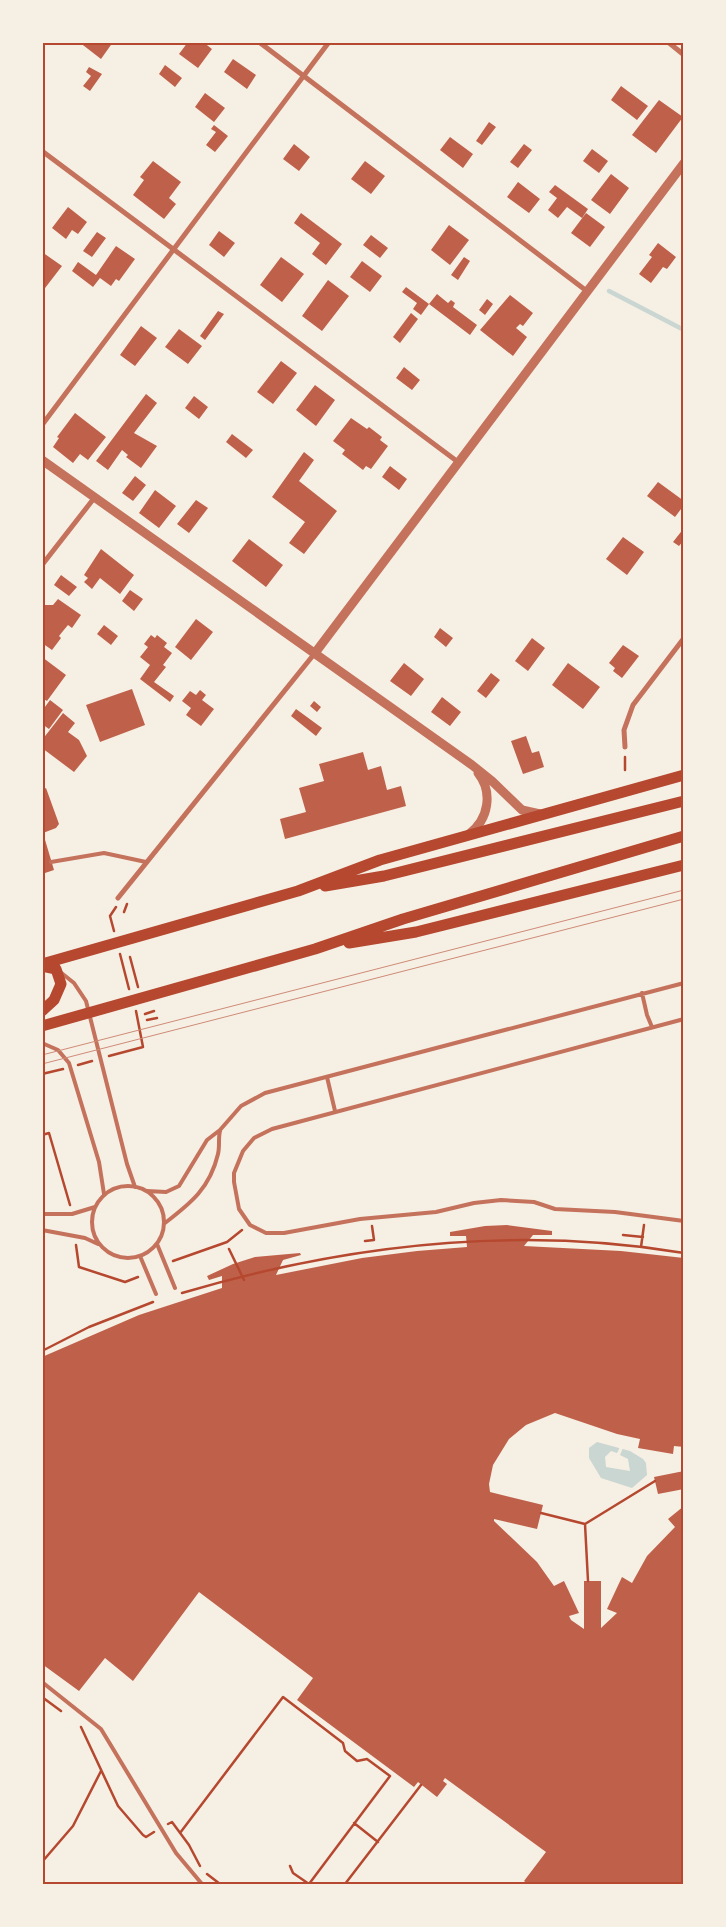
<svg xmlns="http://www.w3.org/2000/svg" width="726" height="1927" font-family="'Archivo Narrow',sans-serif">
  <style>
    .water { fill: #c9d6d2 }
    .pier { fill: #f6efe4 }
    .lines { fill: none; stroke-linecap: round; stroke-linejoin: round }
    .stream { stroke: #c9d6d2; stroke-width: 4.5 }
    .building { fill: #bf614a }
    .path { stroke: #b5482f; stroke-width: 2.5 }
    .service { stroke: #c5725c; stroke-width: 4 }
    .minor { stroke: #c5725c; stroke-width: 5 }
    .tertiary { stroke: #c5725c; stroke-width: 9 }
    .primary { stroke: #b5482f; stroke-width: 11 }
    .tram { stroke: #cf8b77; stroke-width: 1 }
    .neatline { fill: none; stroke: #b5482f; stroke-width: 2 }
  </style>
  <rect width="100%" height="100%" fill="#f6efe4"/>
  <path class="water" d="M597,1442L630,1451L643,1459L646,1463L647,1475L632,1488L601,1478L589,1458V1448Z"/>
  <path class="pier" d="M620,1447L623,1448L620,1455L628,1459L630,1471L606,1467L605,1457L611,1451L617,1453Z"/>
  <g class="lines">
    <path class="stream" d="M609,291L684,330"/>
  </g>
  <path class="building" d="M79,42H113L101,59Z
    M188,42H203L212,49L198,68L179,54Z
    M233,59L256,75L247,89L224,72Z
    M165,65L182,78L175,87L159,74Z
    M89,67L102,74L90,91L83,86L91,76L86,72Z
    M621,86L648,106L637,120L611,100Z
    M205,93L225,108L214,122L195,107Z
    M659,100L683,117L656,153L632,135Z
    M489,122L496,127L482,145L476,141Z
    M214,125L228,136L215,152L206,145L216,132L211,129Z
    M450,137L473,154L463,168L440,150Z
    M294,144L310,157L299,171L283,159Z
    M524,144L532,150L518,168L510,162Z
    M592,149L608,161L599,173L583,161Z
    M153,161L181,182L169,198L176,204L164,219L133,195L144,180L140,177Z
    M365,161L385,176L371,194L351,179Z
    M611,174L629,188L610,214L591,200Z
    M518,182L540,199L529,213L507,197Z
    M555,185L588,209L582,218L567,207L558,218L548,210L557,198L549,192Z
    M68,207L87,222L78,234L72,230L66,239L52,228Z
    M301,213L342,244L326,265L312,254L320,243L294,223Z
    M586,213L605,227L590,247L571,233Z
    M449,225L469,240L450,265L431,250Z
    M219,231L235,243L224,257L209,245Z
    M97,232L106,238L92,257L83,251Z
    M371,235L388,248L380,258L363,245Z
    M658,243L676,257L667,269L663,267L651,283L639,274L652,257L649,255Z
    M116,246L135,259L119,281L116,279L111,286L100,278L93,287L72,271L78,262L96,275Z
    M42,252L62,266L42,292Z
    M281,257L304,274L282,302L260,285Z
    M464,257L470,261L458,280L451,275Z
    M362,261L382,276L370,292L350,277Z
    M328,280L349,296L322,331L302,316Z
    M406,287L429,304L437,294L448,303L451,300L455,303L453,307L477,325L470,335L429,304L421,315L413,309L417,303L402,292Z
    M510,295L533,313L523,326L520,324L516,328L527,337L513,356L480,330Z
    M487,299L493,304L485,315L479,310Z
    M218,311L224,314L205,340L200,336Z
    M411,313L418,319L400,343L393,337Z
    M141,326L157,338L135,366L120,355Z
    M179,329L202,346L188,364L165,347Z
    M281,361L297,373L273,404L257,392Z
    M404,367L420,380L412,390L396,378Z
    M315,385L335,400L316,426L296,410Z
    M146,394L157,403L134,433L157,446L141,468L126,457L128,455L122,450L108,470L96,461Z
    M194,396L208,407L199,419L185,408Z
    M75,413L106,437L88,460L80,454L73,463L53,447L59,438L57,437Z
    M351,418L367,429L369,427L382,437L380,440L388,446L371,469L366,466L363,470L342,454L345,450L333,441Z
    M232,434L253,450L246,458L226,442Z
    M304,452L314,460L299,481L337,511L304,554L289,543L305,522L272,497Z
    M390,466L407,479L399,490L382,477Z
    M135,476L146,485L133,501L122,493Z
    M658,482L684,501V505L675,517L647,496Z
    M155,490L176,506L159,528L139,513Z
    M196,500L208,508L189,533L177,524Z
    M684,528V540L679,546L673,542Z
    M623,537L644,552L627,575L606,559Z
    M249,539L283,565L266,587L232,561Z
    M101,549L134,575L120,594L100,578L92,589L84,582L88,578L84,575Z
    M61,575L77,587L69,596L54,585Z
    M130,590L143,599L134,611L122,601Z
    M58,599L81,615L72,628L68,625L63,631L59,636L61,638L52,650L42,643V608L45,605H53Z
    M196,619L213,632L191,660L175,647Z
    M104,625L118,636L111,645L97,634Z
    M440,628L453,638L446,647L434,637Z
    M151,635L155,638L157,635L167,643L164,647L172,653L163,665L166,667L154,682L174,696L170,702L140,679L150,665L140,657L148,647L144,644Z
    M532,638L545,648L528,671L515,661Z
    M623,645L639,656L622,678L613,671L615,668L609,663Z
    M42,657L66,675L47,701L42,698Z
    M404,663L424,679L411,696L390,681Z
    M568,663L600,687L583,709L552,685Z
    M491,673L500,680L486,698L477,691Z
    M132,689L145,725L100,742L86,705Z
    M200,690L206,695L202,700L214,709L201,726L186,715L191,708L182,701L190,691L196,695Z
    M442,697L461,712L450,726L431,712Z
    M50,700L63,710L49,729L42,724V711Z
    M314,701L321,707L317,712L310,706Z
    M296,709L322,728L316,736L291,716Z
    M63,713L75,723L68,732L79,740L87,756L74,772L42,748V740Z
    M526,736L532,753L539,751L544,767L523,774L511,741Z
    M363,752L368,770L381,766L387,790L401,786L406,806L285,839L280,819L306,812L299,788L324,781L319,764Z
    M46,788L59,824L56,828L43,833L54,870L42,874V790Z
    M507,1225L552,1231V1235H533L524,1246L621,1251L684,1258V1447L674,1446L673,1454L638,1448L640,1439L617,1434L555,1413L526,1425L509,1439L493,1465L489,1484L490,1492L543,1505L537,1529L494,1519V1521L537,1562L554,1586L564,1581L579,1613L569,1616L571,1620L584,1629V1581H601V1628L617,1613L607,1609L622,1577L632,1583L647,1556L675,1527L668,1519L684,1506V1884H528L524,1881L546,1852L445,1778L443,1781L447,1784L437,1797L418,1782L414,1787L297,1700L313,1678L199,1592L133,1681L105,1658L79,1691L42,1664V1357L139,1315L222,1288V1276L209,1280L207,1276L233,1264L255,1257L300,1253L301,1255L283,1260L276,1275L362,1258L417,1251L467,1247L466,1236H450V1232L485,1226Z
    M684,1471V1489L658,1494L654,1477Z"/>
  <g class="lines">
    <path class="path" d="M625,757V770
      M124,912L127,904
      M114,931L110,916L116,907
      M120,954L129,989
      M130,957L138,987
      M145,1014L154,1011
      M147,1020L157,1018
      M109,1056L143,1047L136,1011
      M78,1065L92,1061
      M42,1074L63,1069
      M42,1135L49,1133L70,1205
      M623,1235L643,1237
      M365,1241L374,1240L372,1226
      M76,1245L79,1267L125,1282L138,1277
      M641,1247L644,1225
      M229,1249L244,1280
      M173,1261L227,1242L242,1230
      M182,1293C344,1245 515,1225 684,1253
      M42,1351L89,1327L153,1302
      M541,1513L585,1524L588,1581
      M585,1524L655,1481
      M42,1697L61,1711
      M81,1727L118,1806L143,1835L146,1837L154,1832
      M354,1823L378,1842
      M168,1824L172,1822L189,1845L200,1866
      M180,1833L283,1697L343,1743L345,1751L357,1761L367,1759L390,1776L309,1884L293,1873L290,1866
      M42,1862L73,1826L101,1771
      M207,1874L220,1884
      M345,1884L421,1785"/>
    <path class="service" d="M51,862L104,853L146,862
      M59,971L74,983L86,1001L127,1164L135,1187
      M642,993L647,1015L652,1027
      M684,1019L272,1129L254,1138L243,1151L234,1173V1182L239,1209L250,1225L266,1233H284L360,1219L436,1212L474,1203L501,1200L534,1202L555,1209L615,1212L684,1221
      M42,1043L58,1050L69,1063L99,1162L104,1194
      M327,1077L335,1111
      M92 1222a36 36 0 1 1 72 0a36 36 0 1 1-72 0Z
      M147,1191L166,1192L179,1186L207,1140L220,1130L241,1106L265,1093L684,983
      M42,1214H72L95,1207
      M165,1223C191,1203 210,1188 218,1154C220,1146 218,1139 220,1131
      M42,1230L85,1238L98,1244
      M157,1244L175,1288
      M140,1256L156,1294
      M42,1682L101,1729L176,1853L202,1884"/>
    <path class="minor" d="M259,42L588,292
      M668,42L684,55
      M42,151L458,462
      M42,425L329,42
      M42,565L95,497
      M625,747L624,730L633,705L684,638
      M118,898L315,653"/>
    <path class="tertiary" d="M42,460L472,765L492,781L522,810L540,814
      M315,653L684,163
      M469,834C489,819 493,792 478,773"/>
    <path class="primary" d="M325,886L384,876L684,801
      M349,943L416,932L684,865
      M42,964L298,891L380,860L684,775
      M42,966L56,969L61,984L54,1000L42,1011
      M42,1026L315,949L403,919L684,836"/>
    <path class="tram" d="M42,1055L684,890
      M42,1064L684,899"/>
  </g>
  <rect width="726" height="1927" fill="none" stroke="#f6efe4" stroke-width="88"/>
  <rect x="44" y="44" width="638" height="1839" class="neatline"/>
</svg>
